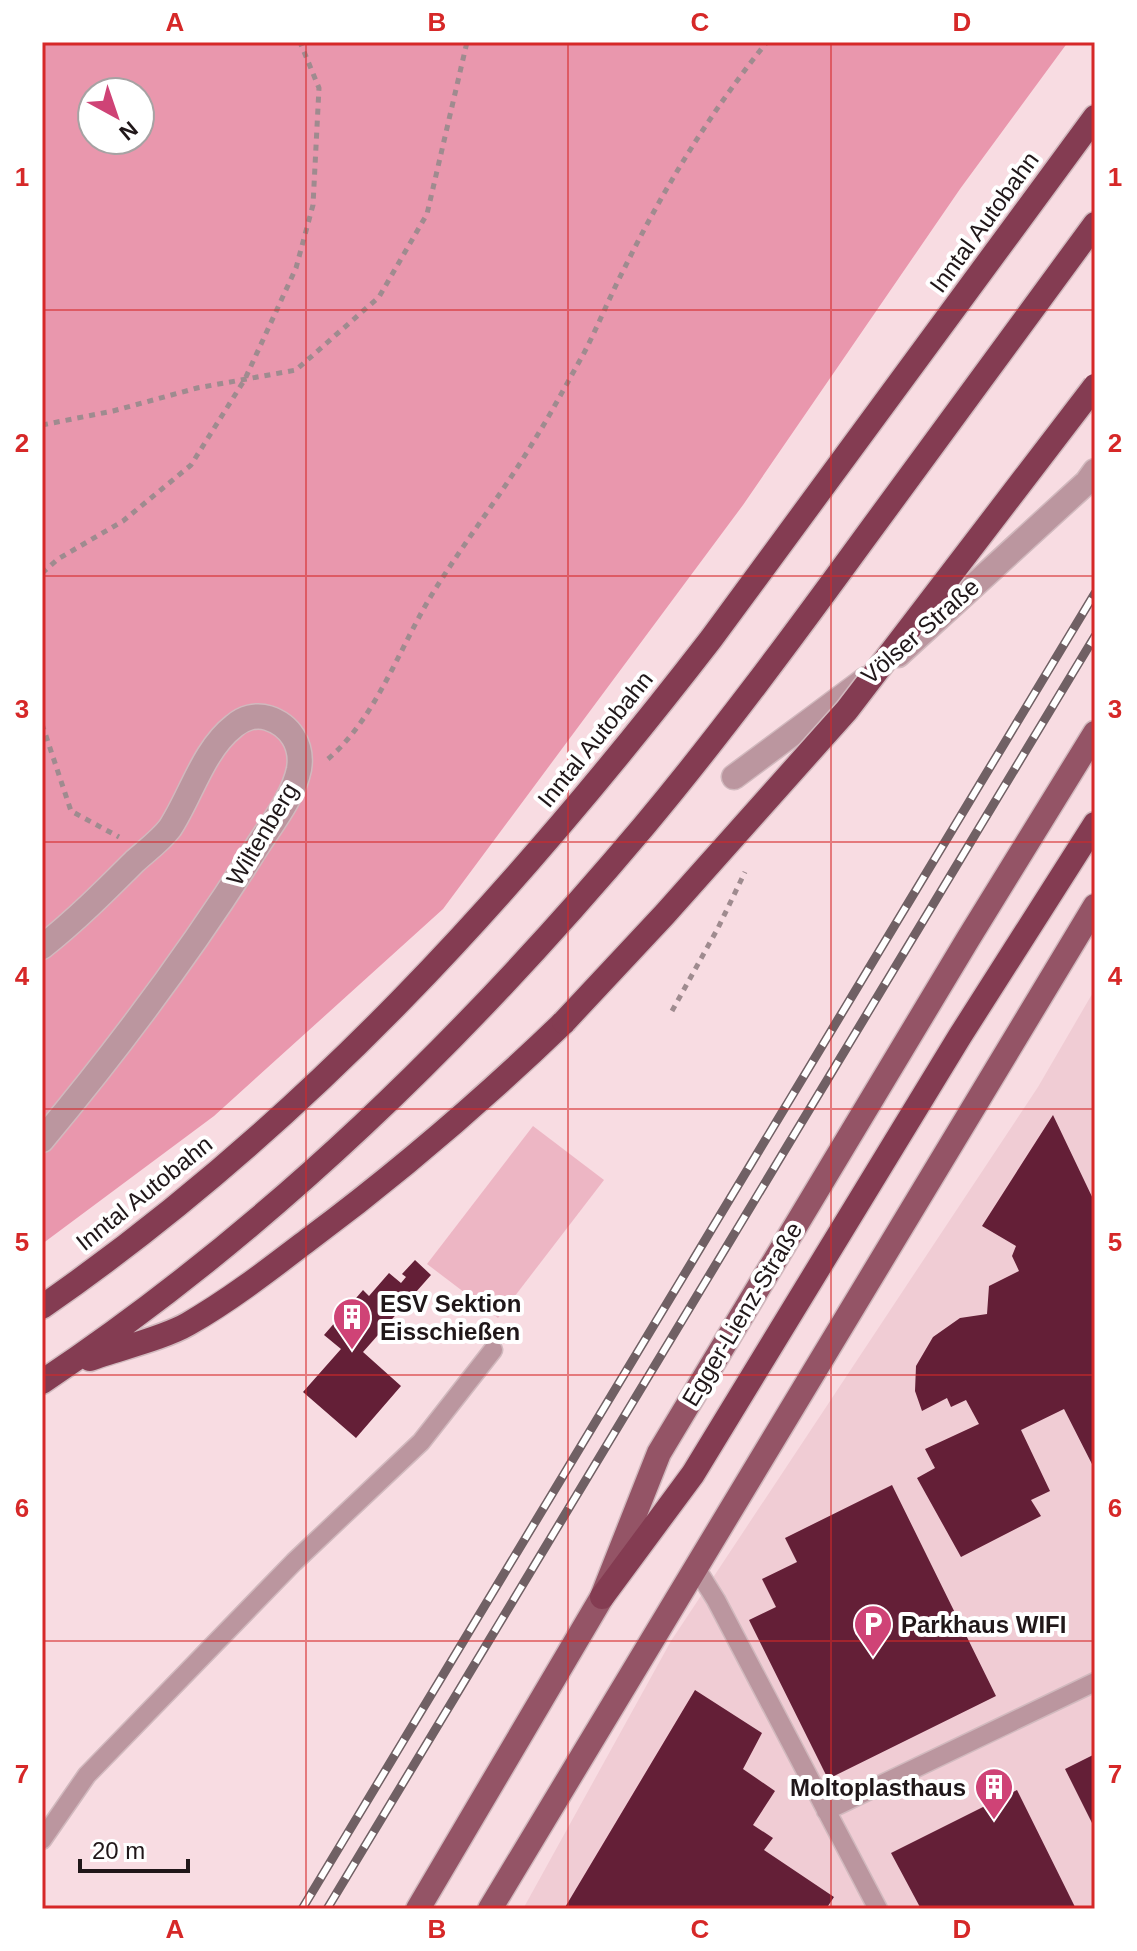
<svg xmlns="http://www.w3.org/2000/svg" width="1137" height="1951" font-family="Helvetica,sans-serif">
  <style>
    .built { fill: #f0ccd4 }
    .green { fill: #edb6c4 }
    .forest { fill: #e997ad; fill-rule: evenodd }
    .building { fill: #641f37 }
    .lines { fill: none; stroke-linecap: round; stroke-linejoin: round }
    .lane-casing { stroke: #d1b9be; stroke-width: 21 }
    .street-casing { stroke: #d1b9be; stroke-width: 27 }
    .primary-casing { stroke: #d1b9be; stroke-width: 27 }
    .highway-casing { stroke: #d1b9be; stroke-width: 27 }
    .path { stroke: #9f8b8f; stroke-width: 5; stroke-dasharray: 6 6; stroke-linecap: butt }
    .lane { stroke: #bb969f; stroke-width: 18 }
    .street { stroke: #bb969f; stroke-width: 24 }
    .primary { stroke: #945466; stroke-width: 24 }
    .highway { stroke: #843c52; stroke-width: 24 }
    .rail-casing { stroke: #706064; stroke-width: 9 }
    .rail { stroke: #fff; stroke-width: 6; stroke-dasharray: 18; stroke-linecap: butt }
    .highway-bridge-casing { stroke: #d1b9be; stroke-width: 27; stroke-linecap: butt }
    .highway-bridge { stroke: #843c52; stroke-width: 24 }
    .grid { fill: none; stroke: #d62828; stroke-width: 2; stroke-opacity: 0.55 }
    .labels { text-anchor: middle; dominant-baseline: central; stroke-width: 8; stroke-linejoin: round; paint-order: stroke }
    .street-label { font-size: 24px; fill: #201719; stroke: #fff }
    .poi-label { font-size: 24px; font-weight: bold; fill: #201719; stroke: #fff; text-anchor: start }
    .neatline { fill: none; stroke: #d62828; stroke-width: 3 }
    .grid-label { font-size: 26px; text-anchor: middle; font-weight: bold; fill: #d62828 }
  </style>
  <rect width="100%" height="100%" fill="#f8dce2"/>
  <path class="built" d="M1095,989V1909H523L671,1641L1038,1087Z"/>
  <path class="green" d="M533,1126L604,1180L498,1318L427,1264Z"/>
  <path class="forest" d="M42,42H1068L960,189L743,505L443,909L214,1116L42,1244ZM92,92H140V140H92Z"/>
  <path class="building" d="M1053,1115L1095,1203V1470L1064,1409L1021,1430L1050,1491L1031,1500L1041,1516L961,1557L917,1478L935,1468L925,1449L979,1424L966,1400L951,1407L947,1398L922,1411L915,1391L916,1366L933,1337L960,1318L987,1314L989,1286L1019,1271L1012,1256L1016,1246L982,1226Z
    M415,1260L431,1275L363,1352L401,1386L356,1438L303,1392L341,1349L324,1335L363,1290L369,1296L389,1273L401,1283L406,1277L402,1274Z
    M892,1485L996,1696L828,1779L749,1620L776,1607L762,1579L797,1562L785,1538Z
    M695,1690L762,1733L743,1769L775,1791L753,1825L773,1838L764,1850L834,1897L826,1909H564Z
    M1095,1754V1829L1065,1769Z
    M1017,1790L1076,1909H921L891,1853Z"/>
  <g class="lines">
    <g class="lane-casing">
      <path id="lane" d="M696,1568L716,1600L878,1909
        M826,1811L1095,1682
        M42,1840L87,1775L294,1562L421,1442L493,1350"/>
    </g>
    <g class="street-casing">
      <path id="street" d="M898,655L1087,482L1095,471
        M734,777L866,679
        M42,947C75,921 105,891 135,861C146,851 161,840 170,828C191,796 203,750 234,726C243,718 256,714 268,718C290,725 303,745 299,769C293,799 269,827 253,853C189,954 118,1049 42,1140"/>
    </g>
    <g class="primary-casing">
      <path id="primary" d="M418,1909L602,1597L659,1453L968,939L1095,733
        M490,1909L1095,906"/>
    </g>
    <g class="highway-casing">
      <path id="highway" d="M42,1307C306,1124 516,891 711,639L1095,117
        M90,1359C117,1349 164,1338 188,1324C230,1300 270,1269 308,1240C398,1173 483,1100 564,1022
        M42,1382C270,1230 468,1035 644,826C720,735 791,639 861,543C939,437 1017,330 1095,224
        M602,1597L693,1474L960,1036L1095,824"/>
    </g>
    <path class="path" d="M42,425L113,411L197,388L296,370L379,297L427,214L467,42
      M42,573L58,559L123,521L191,465L245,379L296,268L313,205L319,88L300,42
      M42,724L71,811L119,837
      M328,759C376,718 399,649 431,596C464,542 503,493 535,439C552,412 567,383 583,355C598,326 610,296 625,267C664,188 711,111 767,42
      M672,1011L718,928L745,872"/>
    <use href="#lane" class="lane"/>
    <use href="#street" class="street"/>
    <use href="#primary" class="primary"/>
    <use href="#highway" class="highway"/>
    <g class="rail-casing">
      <path id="rail" d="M302,1909L1095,593
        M327,1909L1095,636"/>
    </g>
    <use href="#rail" class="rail"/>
    <g class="highway-bridge-casing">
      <path id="highway-bridge" d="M564,1022L665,914L847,710L1095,386"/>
    </g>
    <use href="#highway-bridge" class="highway-bridge"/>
  </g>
  <path class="grid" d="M306,42V1909M568,42V1909M831,42V1909M42,310H1095M42,576H1095M42,842H1095M42,1109H1095M42,1375H1095M42,1641H1095"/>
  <defs>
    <g id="building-pin" transform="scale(2)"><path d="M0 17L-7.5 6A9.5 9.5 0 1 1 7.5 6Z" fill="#cf4376" stroke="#fff"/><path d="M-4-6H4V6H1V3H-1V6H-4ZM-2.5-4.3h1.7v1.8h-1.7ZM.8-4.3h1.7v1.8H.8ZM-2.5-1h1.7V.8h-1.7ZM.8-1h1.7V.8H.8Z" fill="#fff"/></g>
    <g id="parking-pin" transform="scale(2)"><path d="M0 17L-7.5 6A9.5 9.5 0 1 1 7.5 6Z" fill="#cf4376" stroke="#fff"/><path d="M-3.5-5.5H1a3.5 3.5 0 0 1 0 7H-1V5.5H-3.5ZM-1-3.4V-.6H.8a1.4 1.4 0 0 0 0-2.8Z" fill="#fff"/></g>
  </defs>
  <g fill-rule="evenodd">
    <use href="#building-pin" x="352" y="1317"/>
    <use href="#parking-pin" x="873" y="1624"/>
    <use href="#building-pin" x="994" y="1787"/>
  </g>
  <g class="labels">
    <g class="street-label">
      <text transform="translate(984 222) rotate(-54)">Inntal Autobahn</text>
      <text transform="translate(920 631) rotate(-41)">Völser Straße</text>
      <text transform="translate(595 739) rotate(-51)">Inntal Autobahn</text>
      <text transform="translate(262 834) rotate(-59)">Wiltenberg</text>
      <text transform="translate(144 1193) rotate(-39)">Inntal Autobahn</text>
      <text transform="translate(742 1314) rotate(-59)">Egger-Lienz-Straße</text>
    </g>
    <g class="poi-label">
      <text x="380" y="1303">ESV Sektion<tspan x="380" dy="28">Eisschießen</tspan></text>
      <text x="901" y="1624">Parkhaus WIFI</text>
      <text x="966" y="1787" text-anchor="end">Moltoplasthaus</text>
    </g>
  </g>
  <rect width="1137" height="1951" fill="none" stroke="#ffffff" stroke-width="88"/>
  <g transform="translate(116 116) rotate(140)"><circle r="38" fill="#ffffff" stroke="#a6a2a3" stroke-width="2"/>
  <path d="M0-6L14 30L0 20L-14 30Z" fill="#cf4376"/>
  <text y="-12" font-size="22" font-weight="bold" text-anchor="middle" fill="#201719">N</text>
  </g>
  <path d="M80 1859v12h108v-12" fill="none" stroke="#201719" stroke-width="4"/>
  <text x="92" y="1859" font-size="24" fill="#201719" stroke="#ffffff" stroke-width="6" paint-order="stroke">20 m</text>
  <rect x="44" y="44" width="1049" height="1863" class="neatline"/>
  <g class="grid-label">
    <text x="175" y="31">A</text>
    <text x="437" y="31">B</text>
    <text x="700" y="31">C</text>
    <text x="962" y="31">D</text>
    <text x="22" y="186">1</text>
    <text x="1115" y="186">1</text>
    <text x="22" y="452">2</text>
    <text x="1115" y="452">2</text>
    <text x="22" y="718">3</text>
    <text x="1115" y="718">3</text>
    <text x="22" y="985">4</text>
    <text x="1115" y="985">4</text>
    <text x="22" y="1251">5</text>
    <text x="1115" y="1251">5</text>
    <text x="22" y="1517">6</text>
    <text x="1115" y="1517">6</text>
    <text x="22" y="1783">7</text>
    <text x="1115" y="1783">7</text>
    <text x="175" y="1938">A</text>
    <text x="437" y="1938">B</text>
    <text x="700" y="1938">C</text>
    <text x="962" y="1938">D</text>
  </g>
</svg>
